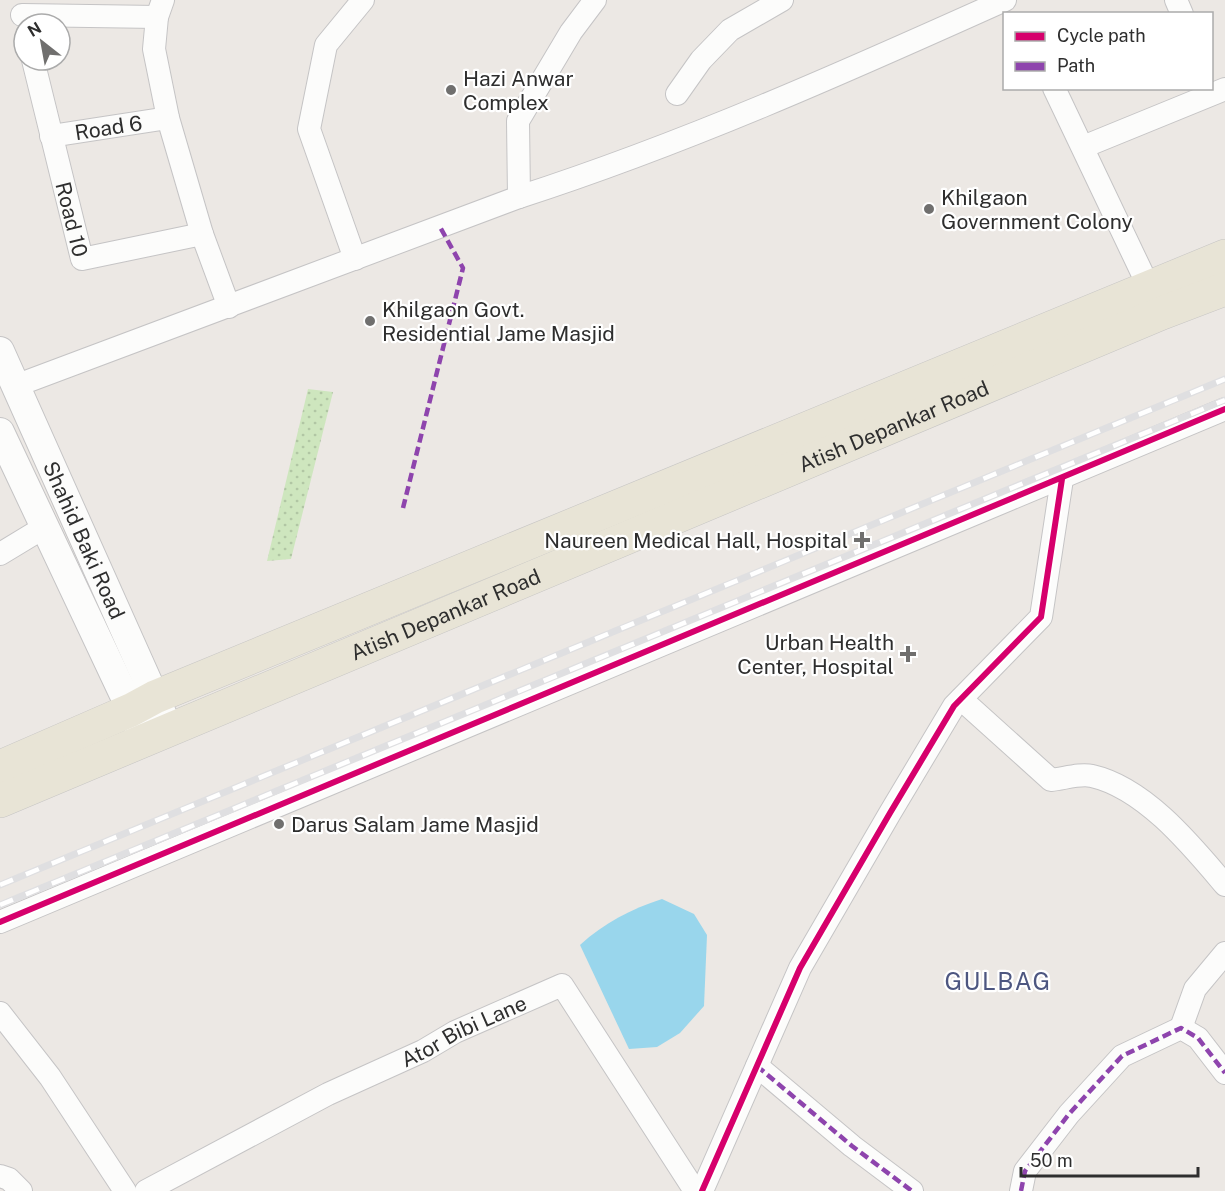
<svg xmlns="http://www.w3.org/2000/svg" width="1225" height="1191" font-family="'Public Sans',sans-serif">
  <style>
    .green { fill: url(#green-dots) }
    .water { fill: #99d6ec }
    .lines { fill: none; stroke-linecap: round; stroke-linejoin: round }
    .minor-casing { stroke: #c5c4c5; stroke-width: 24 }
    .tertiary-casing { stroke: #c5c4c5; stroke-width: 30 }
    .primary-casing { stroke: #c6c5c4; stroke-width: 34 }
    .minor { stroke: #fcfcfb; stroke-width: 22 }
    .tertiary { stroke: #fcfcfb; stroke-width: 28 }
    .primary { stroke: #e8e4d6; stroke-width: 33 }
    .rail-casing { stroke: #dfdfe1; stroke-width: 7 }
    .rail { stroke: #fff; stroke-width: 4.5; stroke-dasharray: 14; stroke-linecap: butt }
    .quiet { stroke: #8e44ad; stroke-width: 4.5; stroke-dasharray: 9 4.5; stroke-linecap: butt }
    .cycleway-casing { stroke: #fff; stroke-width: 10 }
    .cycleway { stroke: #d6006c; stroke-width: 6 }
    .poi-dot { fill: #706f6e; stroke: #fff; stroke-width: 2 }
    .labels { text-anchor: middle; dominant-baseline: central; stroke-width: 4.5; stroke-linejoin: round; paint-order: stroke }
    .poi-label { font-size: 21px; fill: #2e2e2e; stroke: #fff; text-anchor: start }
    .street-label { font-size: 21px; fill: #2e2e2e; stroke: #fff }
    .quarter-label { font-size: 24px; letter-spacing: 1.5px; fill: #4d5680; stroke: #fff }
  </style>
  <defs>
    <pattern id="green-dots" width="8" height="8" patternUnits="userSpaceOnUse" patternTransform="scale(1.5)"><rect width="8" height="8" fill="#cee6be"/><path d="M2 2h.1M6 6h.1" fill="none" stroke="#b1c6a4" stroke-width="1.8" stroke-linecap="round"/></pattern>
  </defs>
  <rect width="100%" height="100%" fill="#ece8e4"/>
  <path class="green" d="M308,389L333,392L291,559L267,561Z"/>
  <path class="water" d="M662,899L694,914L707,935L704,1006L680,1033L657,1047L629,1049L580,945C604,923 631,909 662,899Z"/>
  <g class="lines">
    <g class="minor-casing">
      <g id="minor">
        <path d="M163,0L157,17L154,49L168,118L202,234L229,307"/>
        <path d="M1176,0L1182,14"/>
        <path d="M22,15L157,17"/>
        <path id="s1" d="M33,60L82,259L202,234"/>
        <path d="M1054,88L1154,298"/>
        <path d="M677,94L701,60L730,30L782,0"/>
        <path id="s2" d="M51,136L168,118"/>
        <path d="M1083,147L1225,89"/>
        <path d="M519,197C686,143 845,72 1005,0"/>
        <path d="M355,259L309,129L326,45L363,0"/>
        <path d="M15,386L519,197L518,121L571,32L595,0"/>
        <path d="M0,554L43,528"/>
        <path d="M961,699L1051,780C1063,779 1080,773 1092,776C1145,788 1192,846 1225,885"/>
        <path d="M0,922L1225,409"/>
        <path d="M0,1013L50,1077L125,1191"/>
        <path d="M1181,1028L1195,989L1225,953"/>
        <path d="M757,1066L852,1146L912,1191"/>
        <path d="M0,1176L9,1179L21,1191"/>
        <path id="s3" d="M146,1191L328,1094L423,1051L455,1032L562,985L695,1191"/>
        <path d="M702,1191L800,968L890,813L954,706L1041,617L1062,479"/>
        <path d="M1021,1191L1025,1171L1069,1114L1122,1056L1181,1028L1198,1038L1225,1073"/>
      </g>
    </g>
    <g class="tertiary-casing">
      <g id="tertiary">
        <path id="s4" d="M0,351L169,729"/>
        <path d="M0,432L140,729"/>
      </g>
    </g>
    <g class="primary-casing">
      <g id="primary">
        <path d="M0,767L131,710L155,697L1225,256"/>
        <path id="s5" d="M0,801L1162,313L1225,289"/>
      </g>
    </g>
    <use href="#minor" class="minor"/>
    <use href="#tertiary" class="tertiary"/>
    <use href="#primary" class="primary"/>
    <g class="rail-casing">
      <path id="rail" d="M0,885L1225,379
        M0,905L1225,400"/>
    </g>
    <use href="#rail" class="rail"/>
    <path class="quiet" d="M403,508L463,268L440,227
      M757,1066L852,1146L912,1191
      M1021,1191L1025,1171L1069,1114L1122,1056L1181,1028L1198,1038L1225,1073"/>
    <g class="cycleway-casing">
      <path id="cycleway" d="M0,922L1225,409
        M702,1191L800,968L890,813L954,706L1041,617L1062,479"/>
    </g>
    <use href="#cycleway" class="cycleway"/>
  </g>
  <g class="poi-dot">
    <circle cx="451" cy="90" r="6"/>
    <circle cx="929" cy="209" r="6"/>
    <circle cx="370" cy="321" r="6"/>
    <path d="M859 531h6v6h6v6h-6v6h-6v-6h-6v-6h6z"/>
    <path d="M905 645h6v6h6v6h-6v6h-6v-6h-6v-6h6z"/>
    <circle cx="279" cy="824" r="6"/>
  </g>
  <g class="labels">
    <g class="poi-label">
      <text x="463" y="78">Hazi Anwar<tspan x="463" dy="24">Complex</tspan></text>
      <text x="941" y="197">Khilgaon<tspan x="941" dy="24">Government Colony</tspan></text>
      <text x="382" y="309">Khilgaon Govt.<tspan x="382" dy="24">Residential Jame Masjid</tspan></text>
      <text x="848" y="540" text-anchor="end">Naureen Medical Hall, Hospital</text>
      <text x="894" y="642" text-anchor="end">Urban Health<tspan x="894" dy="24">Center, Hospital</tspan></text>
      <text x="291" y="824">Darus Salam Jame Masjid</text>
    </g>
    <g class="street-label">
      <text stroke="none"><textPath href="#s2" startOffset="58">Road 6</textPath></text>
      <text stroke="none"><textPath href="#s1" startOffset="164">Road 10</textPath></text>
      <text stroke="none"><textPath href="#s5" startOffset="969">Atish Depankar Road</textPath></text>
      <text stroke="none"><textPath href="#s4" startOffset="207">Shahid Baki Road</textPath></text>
      <text stroke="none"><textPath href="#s5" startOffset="483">Atish Depankar Road</textPath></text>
      <text stroke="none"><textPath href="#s3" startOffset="356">Ator Bibi Lane</textPath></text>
    </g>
    <g class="quarter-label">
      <text x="998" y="981">GULBAG</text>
    </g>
  </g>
  <rect x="1003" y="12" width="210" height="78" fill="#ffffff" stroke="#ababab" stroke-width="1.5"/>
  <rect x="1015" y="32" width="30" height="9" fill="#d6006c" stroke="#ababab" stroke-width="1.5"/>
  <text x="1057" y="42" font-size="18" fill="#2e2e2e">Cycle path</text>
  <rect x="1015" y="62" width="30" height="9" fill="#8e44ad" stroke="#ababab" stroke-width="1.5"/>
  <text x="1057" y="72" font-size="18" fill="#2e2e2e">Path</text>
  <g transform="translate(42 42) rotate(329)"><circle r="28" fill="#ffffff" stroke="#ababab" stroke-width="1.5"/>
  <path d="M0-4.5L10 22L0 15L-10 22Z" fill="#706f6e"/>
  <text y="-9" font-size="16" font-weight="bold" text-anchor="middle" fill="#2e2e2e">N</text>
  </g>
  <path d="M1021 1167v9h177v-9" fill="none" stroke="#2e2e2e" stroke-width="3"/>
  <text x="1030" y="1167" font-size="18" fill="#2e2e2e" stroke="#ffffff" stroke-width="4.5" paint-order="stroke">50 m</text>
</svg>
